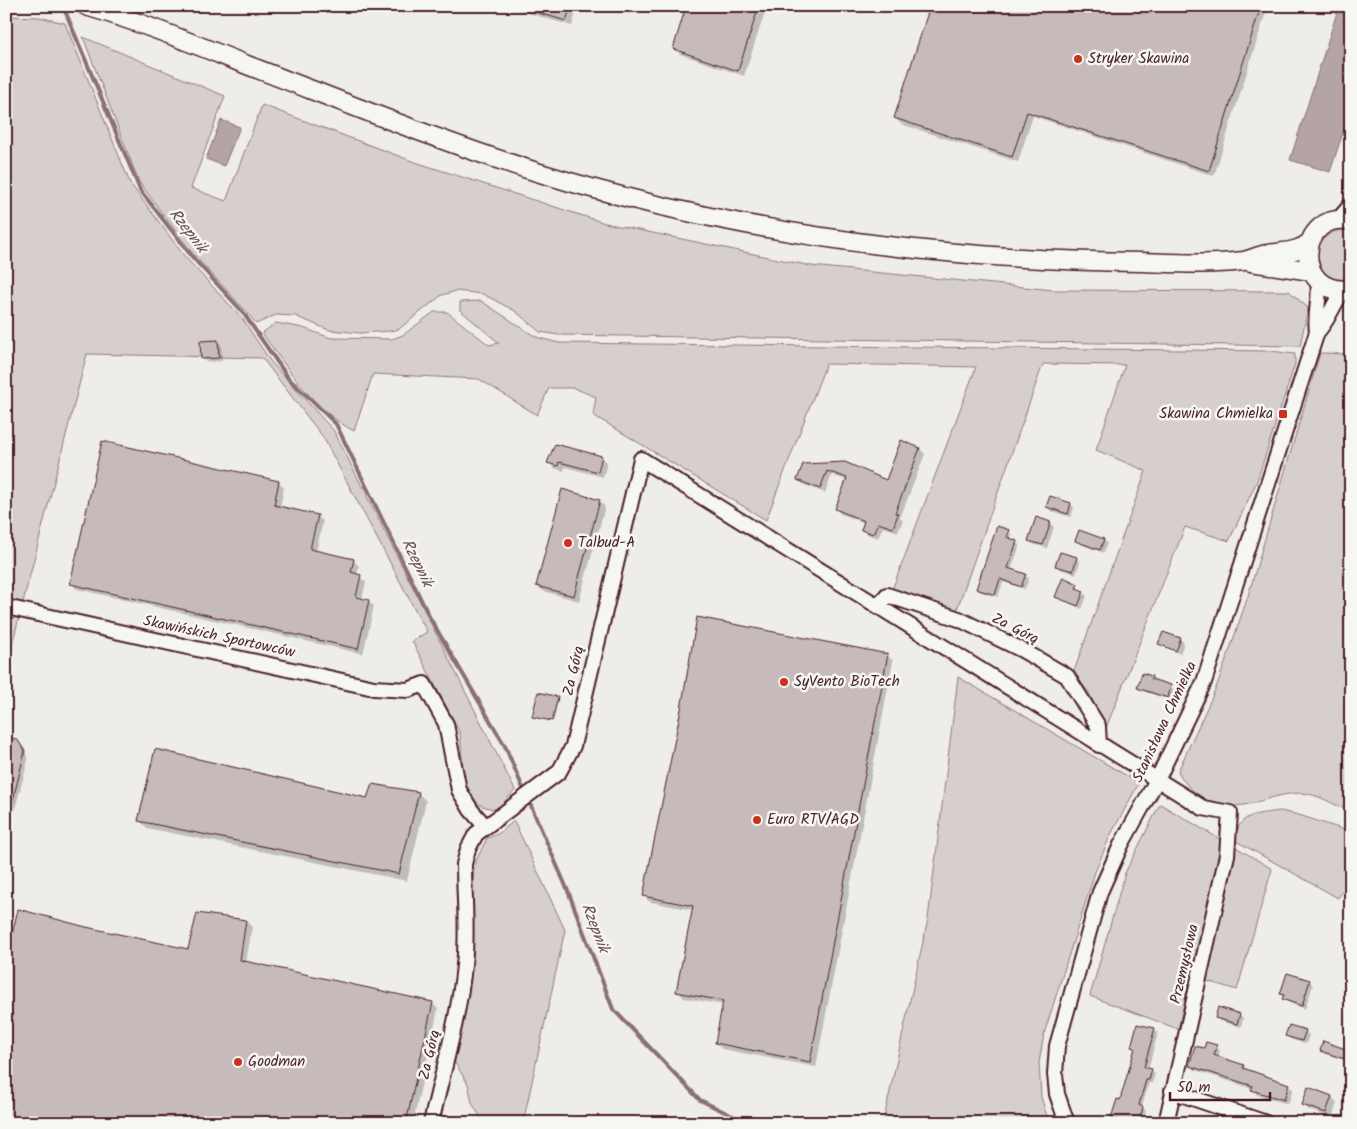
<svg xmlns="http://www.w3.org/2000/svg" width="1357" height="1129" font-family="Kalam,sans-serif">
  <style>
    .green { fill: #d7cfce; stroke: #90777c }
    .water { fill: #b4a4a5; stroke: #8a6f74 }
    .shadow { fill: #0003 }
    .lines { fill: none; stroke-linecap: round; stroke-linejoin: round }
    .stream { stroke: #8a6f74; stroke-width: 4 }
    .building { fill: #c6babb; stroke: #4a1f2b }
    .minor-casing { stroke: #4a1f2b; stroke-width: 18 }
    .major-casing { stroke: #4a1f2b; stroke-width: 21 }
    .minor { stroke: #f6f6f2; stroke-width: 14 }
    .major { stroke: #f6f6f2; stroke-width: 18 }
    .poi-dot { fill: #c8321e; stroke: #f6f6f2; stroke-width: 2 }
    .labels { text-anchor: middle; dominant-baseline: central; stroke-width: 5; stroke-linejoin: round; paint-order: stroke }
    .poi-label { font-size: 15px; fill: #4a1f2b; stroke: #f6f6f2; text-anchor: start }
    .street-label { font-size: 15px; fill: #4a1f2b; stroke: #f6f6f2 }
    .water-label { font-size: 16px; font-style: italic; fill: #6f4e56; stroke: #f6f6f2 }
  </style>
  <rect width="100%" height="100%" fill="#efedea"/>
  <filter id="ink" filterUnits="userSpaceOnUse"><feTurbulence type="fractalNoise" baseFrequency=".02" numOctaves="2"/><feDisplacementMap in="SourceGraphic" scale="10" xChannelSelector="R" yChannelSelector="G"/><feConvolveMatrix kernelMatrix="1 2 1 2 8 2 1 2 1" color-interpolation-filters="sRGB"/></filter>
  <g filter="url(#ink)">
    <path class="green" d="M6,16L39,17L65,23L130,183L185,257L242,318L271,362L334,431L515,790L497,810L482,806L473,800L464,781L460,733L412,641L427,632L323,437L262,358L87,354L6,668Z
      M83,37L225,96L191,188L226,201L262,105L412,161L605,223L811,266L1054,290L1289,291L1308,308L1300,346L559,335L540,332L515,311L483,294L456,291L442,295L399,329L390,331L361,333L329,330L295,316L276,315L256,324L247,312L193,254L139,182Z
      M1342,230L1351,232V278C1315,288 1302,236 1342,230Z
      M481,301L536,337L559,343L1271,351L1295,354V364L1257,481L1229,541L1185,527L1106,728L1088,691L1073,674L1146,471L1096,450L1125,365L1043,364L956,612L892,590L976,367L826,364L766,520L593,415L596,397L574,388H549L537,415L479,379L373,374L354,431C315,411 287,368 262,333L276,323L303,328L331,338L392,339L403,335L434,312H447L489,345L499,343L460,310V302Z
      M1320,353L1351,354V811C1334,806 1318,793 1300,793C1262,794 1236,820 1200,796C1189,788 1184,783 1178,771L1216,688L1228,655L1248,596Z
      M958,677L1139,783L1110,836L1095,872L1044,1034L1039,1063L1041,1097L1049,1123H883L928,919Z
      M1160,804L1223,841L1178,1029L1090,996L1125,873Z
      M1280,811L1299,815L1351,832V881H1349L1338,898L1236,841C1236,813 1258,814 1280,811Z
      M514,821L565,930L523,1123H484L472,1103L468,1084L454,1061L472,970V888L475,863L487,838L498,834Z
      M1234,846L1272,869L1237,990L1200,979Z"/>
    <path class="water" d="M1339,6H1351V108L1330,172L1290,160Z
      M221,120L240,127L224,166L206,159Z"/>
    <path class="shadow" d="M504,6H578L572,26Z
      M688,6H767L744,76L680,54L675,48Z
      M931,6H1268L1214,176L1033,116L1018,162L901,124L895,118Z
      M218,341L221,345L222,361L206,362L202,358Z
      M920,449L925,454L900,518L903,520L898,532L883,527L878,538L867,534L862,529L865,523L841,514L836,509L848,481L832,475L825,493L804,485L799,480L804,465L886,481Z
      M551,453L601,457L607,463L603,477L565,467L564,471L554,468L549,462Z
      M279,482L284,488L280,507L317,516L323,521L316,552L353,560L359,566L357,575L366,582L362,599L368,601L374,606L363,654L77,589L71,583Z
      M599,501L605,507L579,601L543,591L537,585Z
      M1071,504L1074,508L1071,517L1051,511L1048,507Z
      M1050,523L1054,527L1047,548L1033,544L1029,540Z
      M1010,533L1012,535L1011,540L1020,545L1011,570L1029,578L1025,589L1003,582L998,597L981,592L978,589L1004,543L1006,544Z
      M1104,540L1107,543L1104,553L1080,544L1076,541Z
      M1076,558L1080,562L1076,574L1060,569L1057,565Z
      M1077,585L1080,591L1087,596L1082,609L1057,597Z
      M1180,639L1184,643L1180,654L1159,644Z
      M887,655L893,661L816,1067L722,1049L716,1043L724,1005L684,998L678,991L693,910L650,902L644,896Z
      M1151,677L1174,690L1171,700L1142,691L1138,688Z
      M558,698L554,720L534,716Z
      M12,739L24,747L28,760L14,813L12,814L11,826L6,831V767Z
      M418,793L426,801L407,881L147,828L139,820Z
      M197,914L246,921L252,927L246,963L432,1003L438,1009L413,1123H6L86,928L188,950Z
      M1309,981L1313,985L1305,1009L1287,1002L1284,999L1281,994Z
      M1239,1015L1243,1018L1241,1027L1220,1021L1216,1018Z
      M1154,1029L1158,1033L1148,1069L1155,1074L1152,1083H1149L1142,1107L1146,1111L1143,1123L1116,1122L1112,1118L1121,1101L1136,1050L1132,1046Z
      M1305,1031L1309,1035L1306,1044L1290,1039L1287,1035Z
      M1216,1046L1220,1051L1218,1058L1288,1085L1293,1089L1288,1104L1257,1095L1253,1089L1195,1070L1191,1065L1205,1050Z
      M1321,1051L1351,1052V1062L1325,1054Z
      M1332,1097L1337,1103L1332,1118L1309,1110L1304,1105Z"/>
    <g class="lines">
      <path class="stream" d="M63,6L140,190L194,259L242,311L289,379L336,424L430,618L505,746L525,793
        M528,799L568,891L613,1009L700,1100L747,1123"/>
    </g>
    <path class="building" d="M526,6H571L566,21L525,9Z
      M686,6H759L738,71L673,49Z
      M930,6H1261L1209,171L1027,112L1012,157L894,118Z
      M218,340L219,358L201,359L200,341Z
      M901,440L920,448L895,513L898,514L893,528L878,523L873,534L861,530L864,521L835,509L847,478L827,471L820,489L797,480L803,464L845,462L886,480Z
      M102,441L279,481L274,505L318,515L310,549L354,559L351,572L361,575L356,597L369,600L358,649L70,584Z
      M555,444L602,456L598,472L559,462L558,466L547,463Z
      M562,489L600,500L574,596L536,586Z
      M1050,496L1071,503L1068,514L1046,507Z
      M1036,517L1051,522L1043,545L1028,541Z
      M997,526L1010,530L1007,537L1017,541L1008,568L1026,574L1021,587L1000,579L995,595L976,589Z
      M1079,530L1104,539L1100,550L1075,541Z
      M1060,552L1077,557L1073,571L1055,566Z
      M1063,577L1078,584L1076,588L1084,591L1078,606L1055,597Z
      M697,617L888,654L810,1062L715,1043L723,1001L676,992L693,906L643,896L681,709Z
      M1163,632L1181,638L1176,651L1158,644Z
      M1142,673L1152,676L1151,679L1171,685L1168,698L1137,688Z
      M538,692L558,697L552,721L532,717Z
      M6,738L17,739L25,751L10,812H6Z
      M155,749L367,798L372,784L419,792L399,874L138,821Z
      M18,909L86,927L188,949L197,913L246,920L240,960L433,1002L406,1123H6V960Z
      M1287,973L1310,980L1302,1006L1282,999L1284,995L1280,994Z
      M1218,1007L1240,1014L1237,1024L1215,1018Z
      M1137,1024L1155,1028L1144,1067L1152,1069L1149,1080H1146L1139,1105L1143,1107L1139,1123H1126L1111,1118L1117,1099L1120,1100L1135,1048L1131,1047Z
      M1289,1025L1306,1030L1302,1041L1285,1036Z
      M1323,1041L1351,1051V1061L1320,1051Z
      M1206,1042L1217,1045L1214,1055L1244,1065L1243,1068L1289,1084L1284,1100L1251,1090L1253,1086L1189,1066L1195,1046L1204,1048Z
      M1308,1087L1332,1096L1326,1113L1302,1105Z"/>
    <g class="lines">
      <g class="minor-casing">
        <path id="minor" d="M1338,220L1351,205
          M1317,332C1329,320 1333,303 1344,290
          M6,607L374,688L408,690L424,684L446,724L459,790L471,810L485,826
          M878,607L887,595L959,619L1022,650L1067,676L1098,726L1099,745
          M1172,1091L1266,1123
          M431,1123C443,1070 459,1018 464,965C468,932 464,897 464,864L468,849L476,834L559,772L573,746L641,459L1203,808L1230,813L1227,855L1166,1123
          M1067,1123L1057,1094L1055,1074L1057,1046L1100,892L1121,845L1158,778L1204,682L1317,332C1314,314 1321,298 1318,280"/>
      </g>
      <g class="major-casing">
        <path id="major" d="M86,6C141,22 194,44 247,65C344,102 441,142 540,173C734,233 939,260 1142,262C1175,263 1210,265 1244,261C1252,259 1260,255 1268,254C1284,251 1297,253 1310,242
          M1351,221C1296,209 1292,298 1351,289
          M1251,262L1311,271"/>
      </g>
      <use href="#minor" class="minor"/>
      <use href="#major" class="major"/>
    </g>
  </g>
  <g class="poi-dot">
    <circle cx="1078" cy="59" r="5"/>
    <rect x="1278" y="409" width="10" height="10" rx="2.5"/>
    <circle cx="568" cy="543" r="5"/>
    <circle cx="784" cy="682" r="5"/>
    <circle cx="757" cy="820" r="5"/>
    <circle cx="238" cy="1062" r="5"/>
  </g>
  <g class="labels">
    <g class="poi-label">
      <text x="1088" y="59">Stryker Skawina</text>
      <text x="1273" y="414" text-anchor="end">Skawina Chmielka</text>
      <text x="578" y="543">Talbud-A</text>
      <text x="794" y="682">SyVento BioTech</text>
      <text x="767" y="820">Euro RTV/AGD</text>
      <text x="248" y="1062">Goodman</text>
    </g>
    <g class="street-label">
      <text transform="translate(1015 629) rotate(27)">Za Górą</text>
      <text transform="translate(219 637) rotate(12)">Skawińskich Sportowców</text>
      <text transform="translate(574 671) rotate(-77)">Za Górą</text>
      <text transform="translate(1165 722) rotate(-65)">Stanisława Chmielka</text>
      <text transform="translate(1185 964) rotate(-77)">Przemysłowa</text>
      <text transform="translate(430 1055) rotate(-77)">Za Górą</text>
    </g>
    <g class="water-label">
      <text transform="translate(188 231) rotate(52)">Rzepnik</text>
      <text transform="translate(417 563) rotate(64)">Rzepnik</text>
      <text transform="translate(595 928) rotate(69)">Rzepnik</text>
    </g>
  </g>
  <rect width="1357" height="1129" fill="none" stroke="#f6f6f2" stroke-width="25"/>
  <rect x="12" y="12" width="1332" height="1104" fill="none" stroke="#4a1f2b" stroke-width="2" filter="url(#ink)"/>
  <path d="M1170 1092v8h100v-8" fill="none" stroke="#4a1f2b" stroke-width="2.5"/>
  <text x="1177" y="1092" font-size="15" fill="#4a1f2b" stroke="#f6f6f2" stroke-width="4" paint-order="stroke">50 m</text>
</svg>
